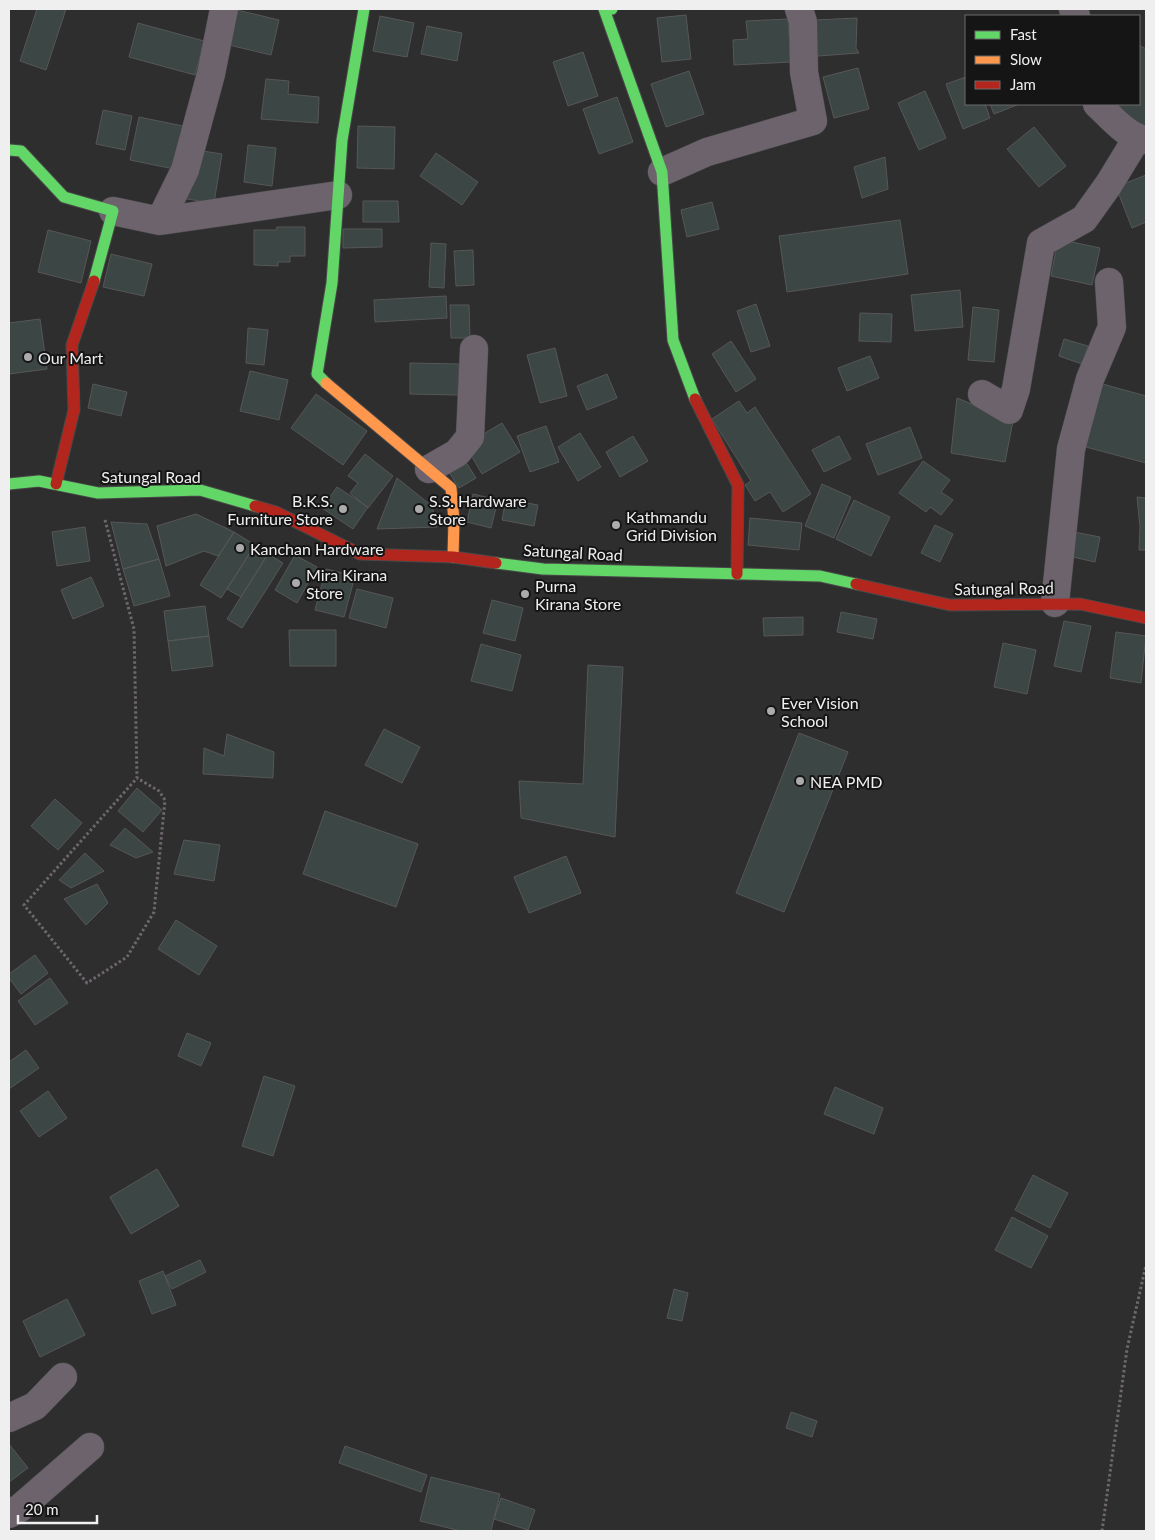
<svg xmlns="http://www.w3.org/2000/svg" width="1155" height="1540" font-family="Lato,sans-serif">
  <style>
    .building { fill: #3c4644; stroke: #565756 }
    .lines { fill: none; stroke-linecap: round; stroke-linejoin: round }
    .street-casing { stroke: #494949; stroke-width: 29 }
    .fast-casing { stroke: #494949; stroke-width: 13 }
    .slow-casing { stroke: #494949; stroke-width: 13 }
    .jam-casing { stroke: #494949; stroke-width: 13 }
    .path { stroke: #6e676e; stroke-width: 3; stroke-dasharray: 2.5 2.5; stroke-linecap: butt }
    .street { stroke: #6c636c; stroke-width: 28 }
    .fast { stroke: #63d668; stroke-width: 11 }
    .slow { stroke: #ff974d; stroke-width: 11 }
    .jam { stroke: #b3261e; stroke-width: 11 }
    .poi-dot { fill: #acabac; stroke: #161516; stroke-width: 2 }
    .labels { text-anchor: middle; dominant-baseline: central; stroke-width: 4; stroke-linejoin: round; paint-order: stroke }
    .poi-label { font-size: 16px; fill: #f0eff0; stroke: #161516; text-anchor: start }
    .street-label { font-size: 16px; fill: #f0eff0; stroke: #161516 }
  </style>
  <rect width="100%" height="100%" fill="#2e2e2e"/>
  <path class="building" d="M37,9H66L46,70L20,61Z
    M237,10L279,20L271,55L229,45Z
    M686,15L691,59L662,62L657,18Z
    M380,16L414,23L407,57L373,51Z
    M857,18L856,48L859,53L818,56L815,20Z
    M788,19L791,62L734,65L733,40L748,39L746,21Z
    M138,23L204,41L195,75L129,57Z
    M427,26L462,33L457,61L421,54Z
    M1139,45L1146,49V132L1105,104H1139Z
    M583,52L598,96L568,106L553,62Z
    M858,68L869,109L834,118L823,77Z
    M689,71L704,114L666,127L651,84Z
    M966,77V104H985L990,118L963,129L946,84Z
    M266,79L289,81L288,94L319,97L318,123L261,119Z
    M925,91L946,138L919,150L898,103Z
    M617,97L633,142L599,154L583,109Z
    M990,104H1017V105L994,114Z
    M103,110L132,116L125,150L96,144Z
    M139,117L183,126L174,169L130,160Z
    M358,126L395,127L394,169L357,168Z
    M1034,127L1066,166L1039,187L1007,149Z
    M248,145L276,148L272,186L244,182Z
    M196,150L222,154L214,203L187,199Z
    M436,153L478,182L462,205L420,176Z
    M885,157L888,189L862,198L854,167Z
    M1146,175V222L1132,228L1116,187Z
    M363,201H398L399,222H363Z
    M712,202L719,229L687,237L681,210Z
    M900,220L908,274L787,292L779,236Z
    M277,227H305V256H290V262H278V266L254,265V230H276Z
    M343,229H382V247L343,248Z
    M48,230L91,241L81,283L38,272Z
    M1058,239L1100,248L1092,285L1051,276Z
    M431,243L446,244L444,288L429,287Z
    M473,250L474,285L456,286L454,251Z
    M111,254L152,264L144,296L103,287Z
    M960,290L963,327L915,331L911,295Z
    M446,296L447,318L375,322L374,300Z
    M756,304L770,346L751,352L737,311Z
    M450,305H469L470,338H451Z
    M973,307L999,310L994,362L968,360Z
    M860,313L892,314L891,342L859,341Z
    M40,319L47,369L9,374V323Z
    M248,328L268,330L264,365L246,363Z
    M1064,339L1088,346L1082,364L1059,356Z
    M731,341L756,379L736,392L712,354Z
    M555,348L567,396L540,403L527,355Z
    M870,356L879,378L847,391L838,368Z
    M410,363L459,364L458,395L410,394Z
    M250,371L288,380L279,420L240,411Z
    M607,374L617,398L587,410L577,386Z
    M1099,383L1146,396V463L1082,446Z
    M93,384L127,392L121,416L88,408Z
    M316,394L367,431L343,465L291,428Z
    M957,398L1013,421L1005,462L951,453Z
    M739,401L747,413L755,407L811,494L783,512L770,492L755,501L745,485L751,481L712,419Z
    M502,423L520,452L482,474L465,445Z
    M546,426L559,462L530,472L517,436Z
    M910,427L922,458L878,475L866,444Z
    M580,433L601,467L578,481L558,447Z
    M633,436L648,461L620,477L606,452Z
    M839,436L851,459L824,472L812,450Z
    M365,454L393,476L368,508L350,493L358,483L348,476Z
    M462,456L476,478L459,488L445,466Z
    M923,461L950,480L941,492L953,500L941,515L930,507L926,512L899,493Z
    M397,478L432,506L437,527L377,529Z
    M822,484L851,497L834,538L805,526Z
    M337,487L368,507L353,529L322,508Z
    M473,494L498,500L491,528L467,522Z
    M1137,497L1146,498V550H1139L1140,527Z
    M506,499L538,505L534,526L502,520Z
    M854,500L890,517L871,556L836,539Z
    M196,514L234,532L218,556L204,551L166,566L157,526Z
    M750,518L802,523L799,550L748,545Z
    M111,522L147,524L159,559L123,569Z
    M935,525L953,534L940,562L921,553Z
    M85,527L90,561L57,566L52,532Z
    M1069,531L1100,537L1095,562L1064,555Z
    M234,532L255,545L221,598L200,585Z
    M255,545L268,554L241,597L227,589Z
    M268,554L283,563L242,628L227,619Z
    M295,555L317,567L297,603L275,590Z
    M159,559L170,596L134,606L123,569Z
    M326,569L355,576L344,617L315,610Z
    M91,577L104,606L73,619L61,590Z
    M357,589L393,598L386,628L349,618Z
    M492,600L523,608L515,641L483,633Z
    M205,606L209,636L168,641L164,611Z
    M841,612L877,619L873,639L837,632Z
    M803,617V635L764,636L763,618Z
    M1064,621L1091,626L1081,672L1054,666Z
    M289,630H336V666H290Z
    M1116,632L1146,636L1141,683L1110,678Z
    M209,636L213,666L172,671L168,641Z
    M1003,643L1036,650L1027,694L994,687Z
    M481,644L521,655L512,691L471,681Z
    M588,665L623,667L615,837L521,818L519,781L583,784Z
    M384,729L420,747L402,783L365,765Z
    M799,733L848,752L784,912L736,893Z
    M227,734L274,752L273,778L203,774L204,748L224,756Z
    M137,788L162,810L143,832L118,811Z
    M55,799L82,823L58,850L31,826Z
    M325,811L418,844L396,907L303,874Z
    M125,828L153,852L136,858L110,845Z
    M184,840L220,845L214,881L174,874Z
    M85,853L104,871L71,888L59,880Z
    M566,856L581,893L529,913L514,877Z
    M97,884L108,903L86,925L64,899Z
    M176,920L217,946L199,975L158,949Z
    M35,955L48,973L21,994L9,978V974Z
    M50,978L68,1003L35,1025L18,1001Z
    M187,1033L211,1043L201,1066L178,1056Z
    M26,1050L39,1068L9,1089V1062Z
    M264,1076L295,1086L273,1156L242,1146Z
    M835,1087L883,1108L874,1134L824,1114Z
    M48,1091L67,1118L39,1137L20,1111Z
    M157,1169L179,1206L131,1234L110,1197Z
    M1033,1175L1068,1193L1050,1228L1015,1210Z
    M1012,1217L1048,1236L1031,1268L995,1250Z
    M200,1260L206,1272L172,1289L165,1276Z
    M163,1271L176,1305L152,1314L139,1281Z
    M674,1289L688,1293L682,1321L667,1318Z
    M67,1299L85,1335L40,1357L23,1321Z
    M791,1412L817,1421L812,1437L786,1428Z
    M9,1444L28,1468L9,1482Z
    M345,1446L427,1475L421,1492L339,1463Z
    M431,1477L500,1494L491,1531H461L420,1521Z
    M501,1498L535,1510L528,1530L494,1519Z"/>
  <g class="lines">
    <g class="street-casing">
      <path id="street" d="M1073,9L1076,16
        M1097,104C1111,117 1126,136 1146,140
        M662,172L707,152L813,121L804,72L803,22L799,9
        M113,211L160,221L338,195
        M160,221L185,170L211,74L224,9
        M982,394L1009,410L1016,389L1041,243L1084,219L1109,184L1137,138
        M429,469L457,453L470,437L474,349
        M1055,603L1071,449L1090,379L1112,327L1109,282
        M9,1418L35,1406L63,1377
        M9,1514L20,1508L90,1447"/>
    </g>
    <g class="fast-casing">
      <path id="fast" d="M612,9H604L662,172L673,340L695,399
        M9,150L21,151L64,197L113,211L94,281
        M326,383L317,374L332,283L342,140L364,9
        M9,484L39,481L98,493L200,490L255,506
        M496,563L543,569L820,576L856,584"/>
    </g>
    <g class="slow-casing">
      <path id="slow" d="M326,383L451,488L454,520L453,557"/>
    </g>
    <g class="jam-casing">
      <path id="jam" d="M695,399L738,485L737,574
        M56,484L74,410L72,345L94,281
        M255,506L276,512L360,554L453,557L496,563
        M856,584L950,605L1080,604L1146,618"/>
    </g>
    <path class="path" d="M105,520L134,629L137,778L24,905L87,983L127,957L154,912L165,800L159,791L137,778
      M1102,1531L1127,1349L1146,1265"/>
    <use href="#street" class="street"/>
    <use href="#fast" class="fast"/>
    <use href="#slow" class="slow"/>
    <use href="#jam" class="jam"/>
  </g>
  <g class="poi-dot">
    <circle cx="28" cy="357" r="5"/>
    <circle cx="343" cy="509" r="5"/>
    <circle cx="419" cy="509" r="5"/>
    <circle cx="616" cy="525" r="5"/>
    <circle cx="240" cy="548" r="5"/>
    <circle cx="296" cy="583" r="5"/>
    <circle cx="525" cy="594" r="5"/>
    <circle cx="771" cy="711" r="5"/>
    <circle cx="800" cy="781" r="5"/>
  </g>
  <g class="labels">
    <g class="poi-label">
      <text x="38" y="357">Our Mart</text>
      <text x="333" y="500" text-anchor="end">B.K.S.<tspan x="333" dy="18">Furniture Store</tspan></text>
      <text x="429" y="500">S.S. Hardware<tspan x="429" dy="18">Store</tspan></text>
      <text x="626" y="516">Kathmandu<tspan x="626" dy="18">Grid Division</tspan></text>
      <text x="250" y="548">Kanchan Hardware</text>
      <text x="306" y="574">Mira Kirana<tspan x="306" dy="18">Store</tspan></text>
      <text x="535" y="585">Purna<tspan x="535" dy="18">Kirana Store</tspan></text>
      <text x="781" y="702">Ever Vision<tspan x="781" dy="18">School</tspan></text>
      <text x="810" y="781">NEA PMD</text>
    </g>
    <g class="street-label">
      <text x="151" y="476">Satungal Road</text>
      <text transform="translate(573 552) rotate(3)">Satungal Road</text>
      <text transform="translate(1004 588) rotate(-1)">Satungal Road</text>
    </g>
  </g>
  <rect width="1155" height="1540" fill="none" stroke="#f0eff0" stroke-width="20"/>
  <rect x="965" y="15" width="175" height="90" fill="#161516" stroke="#6d6c6d"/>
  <rect x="975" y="31" width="25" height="8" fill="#63d668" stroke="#6d6c6d"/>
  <text x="1010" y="40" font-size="15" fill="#f0eff0">Fast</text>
  <rect x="975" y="56" width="25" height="8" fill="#ff974d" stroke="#6d6c6d"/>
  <text x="1010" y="65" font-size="15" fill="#f0eff0">Slow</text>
  <rect x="975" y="81" width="25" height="8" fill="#b3261e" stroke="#6d6c6d"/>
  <text x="1010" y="90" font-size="15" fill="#f0eff0">Jam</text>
  <path d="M18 1515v8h79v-8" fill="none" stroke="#f0eff0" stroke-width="2.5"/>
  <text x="25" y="1515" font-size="15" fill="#f0eff0" stroke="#161516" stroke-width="4" paint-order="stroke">20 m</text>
</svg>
